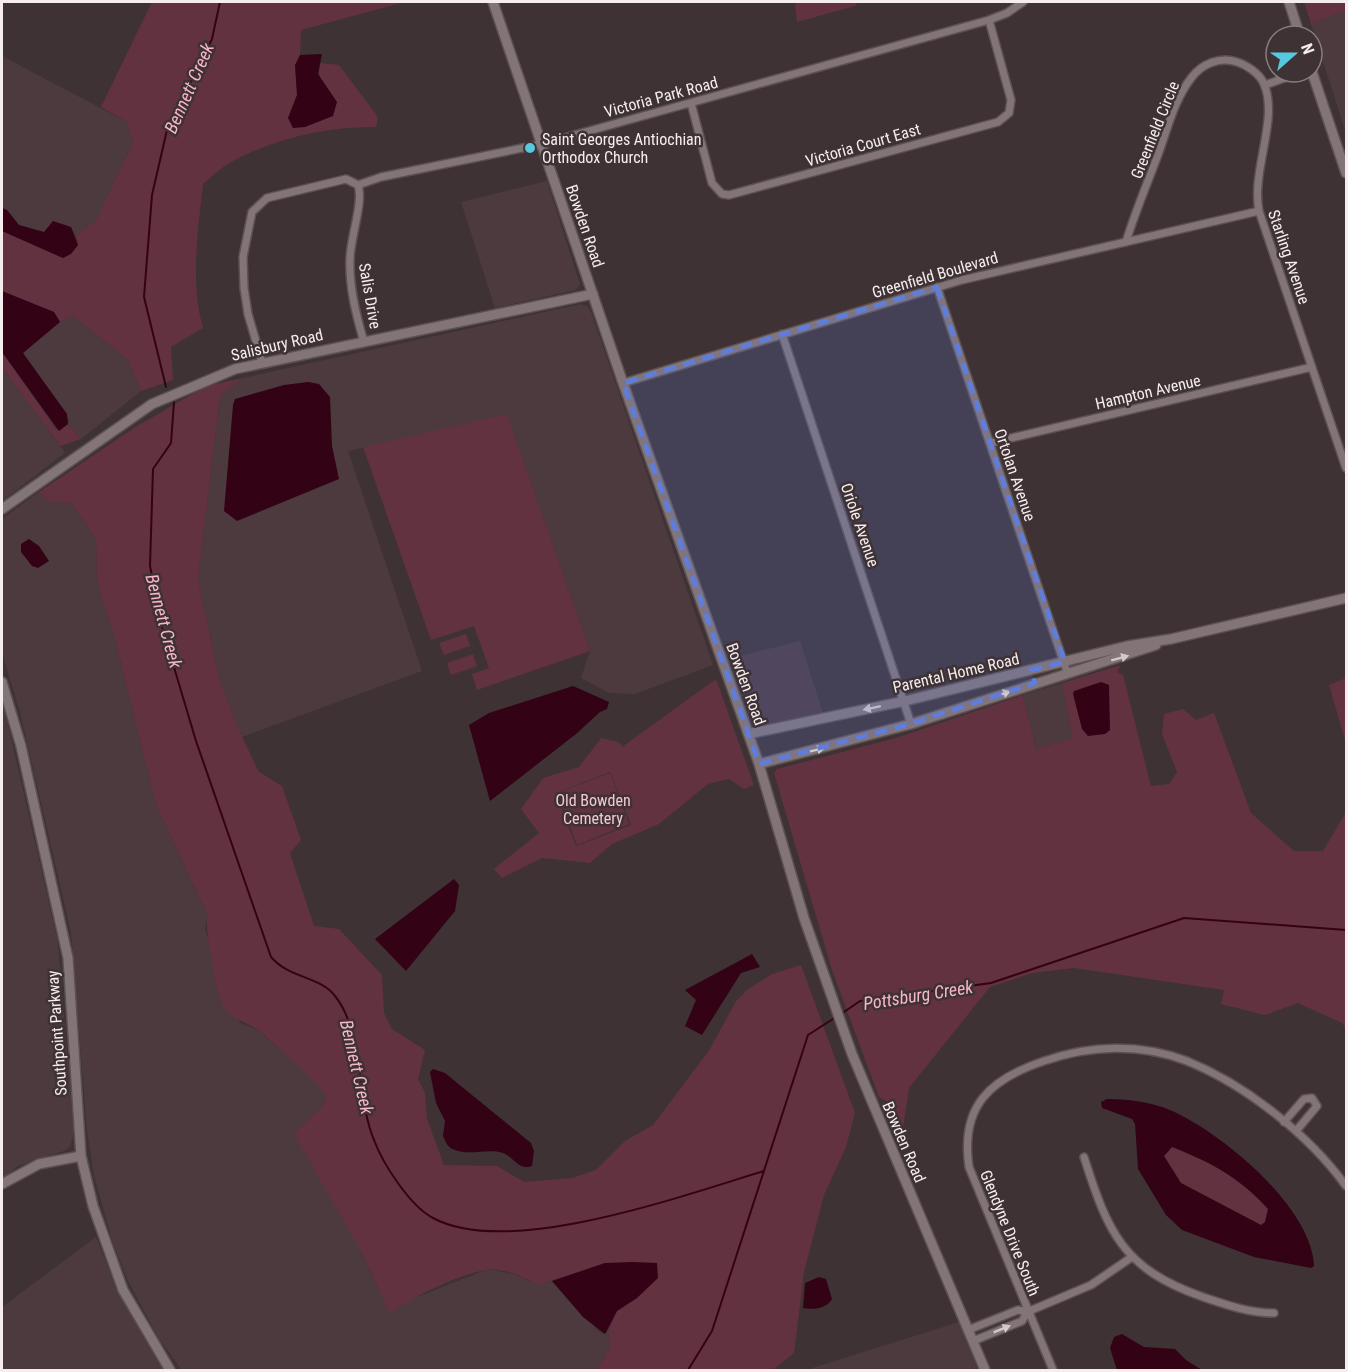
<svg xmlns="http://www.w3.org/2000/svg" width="1348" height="1372" font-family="'Roboto Condensed',sans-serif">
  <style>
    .built { fill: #4d3a3e }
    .green { fill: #633240; fill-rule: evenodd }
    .water { fill: #340215; fill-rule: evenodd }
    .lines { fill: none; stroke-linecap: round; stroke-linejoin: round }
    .stream { stroke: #340215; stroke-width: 2 }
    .street-casing { stroke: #5b5153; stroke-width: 10 }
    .secondary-casing { stroke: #5b5153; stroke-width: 12 }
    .street { stroke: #827477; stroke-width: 7 }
    .secondary { stroke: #827477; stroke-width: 9 }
    .oneway { fill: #d3c9cb }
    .marked { fill: #5e7edf; fill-opacity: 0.2; stroke: #5e7edf; stroke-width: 4.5; stroke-dasharray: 12 8; stroke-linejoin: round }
    .poi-dot { fill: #56c9e0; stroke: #3e3235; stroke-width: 2 }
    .labels { text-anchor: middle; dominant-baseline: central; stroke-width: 5; stroke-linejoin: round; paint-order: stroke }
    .street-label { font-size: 16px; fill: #f6edef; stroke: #3e3235 }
    .poi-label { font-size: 16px; fill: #f6edef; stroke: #3e3235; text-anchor: start }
    .park-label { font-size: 16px; fill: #f5c8d2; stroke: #3e3235 }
    .water-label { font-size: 18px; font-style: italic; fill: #f8b6c7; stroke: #3e3235 }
  </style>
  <rect width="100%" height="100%" fill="#3e3235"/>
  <path class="built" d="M1346,10V133L1311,24Z
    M2,56L127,122L133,142L96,220L76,236L71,227H49L44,232L19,225L7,210L2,208Z
    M547,181L580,284L576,290L495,308L461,202Z
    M581,304L588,307L591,312L713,665L635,694L609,693L581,678L590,651L507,415L348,451L422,671L242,737L219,678L198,579L220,396L243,378Z
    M73,316L127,359L141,391L81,439L68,424L69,420L23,353L60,322Z
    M2,368L65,453L2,501Z
    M39,492L49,502L71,503L96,538L97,582L114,635L156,805L207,914L205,930L240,1023L256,1029L307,1072L327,1095L321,1108L361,1252L390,1313L407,1301L488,1269L513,1274L539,1285L552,1281L599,1332L605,1334L608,1331L610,1347L597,1370H182L159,1339L128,1281L113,1243L94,1176L87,1130L71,932L20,712L2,653V519Z
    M800,641L823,713L758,726L753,721L732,658Z
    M1062,683L1073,738L1036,749L1023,695Z
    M2,698L58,943L74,1132L70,1147L64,1151L18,1166L2,1179Z
    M96,1237L116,1288L163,1370H2V1307Z
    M959,1322L978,1370H806Z"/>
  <path class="green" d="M152,2H405L301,30L300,55L295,66L297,95L288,118L335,99C324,89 317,79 320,63L339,65L378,117L376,127C327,126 271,139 228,164C219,169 211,178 203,184C198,231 190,282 203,328L171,347L173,380L141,391L127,359L73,316L60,322L54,312L2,291V231L63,258L78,246L76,236L96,220L133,142L127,122L101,107Z
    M804,2H858L855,6L797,22L795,4Z
    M1304,2H1346V10L1311,24Z
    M2,352L56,429L60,430L68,424L81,439L60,446L2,368Z
    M243,378L220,396L198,579L219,678L242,737L259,772L282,786L301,840L290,853L314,926L339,929L382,975L384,1013L392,1029L425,1050L418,1079L425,1093L427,1119L444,1165L497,1166L524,1182L572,1178L596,1170L625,1141L653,1125L710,1049L736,1001L748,989L772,974L801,965L855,1113L846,1147L824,1195L804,1272L794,1353L773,1370H597L610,1347L608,1331L617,1311L637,1298L657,1263H605L539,1285C524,1278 504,1267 486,1270C458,1275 413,1296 390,1314L361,1251L294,1134L321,1108L327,1095C306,1072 283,1051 259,1031C248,1022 236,1022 225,1009C216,997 205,929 207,914L156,805L114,635L97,582L96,538L71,503L49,502L39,492L134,428L206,386Z
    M507,414L590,651L477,690L472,674L489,668L474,626L431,640L363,447Z
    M466,634L470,646L444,655L439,643Z
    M473,654L477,666L451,675L447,663Z
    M1121,665L1117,672L1123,675L1151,786L1169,784L1177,772L1162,734L1164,714L1183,709L1196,720L1214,713L1251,813L1294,851H1323L1346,812V1029L1342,1023L1298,1003L1265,1015L1221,1004L1224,990L1074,968L1032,973L990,987L909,1088L901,1142L886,1101L879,1097L832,970L774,773L777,769L896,738L1023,695L1036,749L1073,738L1062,683Z
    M1346,678V743L1329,685Z
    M716,679L754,785L744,789L729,779L708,784L659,824L612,844L590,863L542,858L502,878L494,869L539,833L521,809L543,778L579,767L601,738L619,742L622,747ZM610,772L631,825L576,846L556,793Z
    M610,773L629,824L577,845L557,793Z
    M1172,1147C1213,1163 1239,1177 1268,1209L1265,1222L1261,1225L1181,1183L1164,1156Z"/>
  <path class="water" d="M322,54L318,74L337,102L333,116L305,127L293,128L288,118L297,95L295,65L300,55Z
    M2,208L7,210L19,225L44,232L53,221L71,227L78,245L71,254L63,258L2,231Z
    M2,291L54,312L60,322L23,353L67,414L68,424L59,431L2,352Z
    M308,382L319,384L330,397L332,446L339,479L237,521L224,511L233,405L235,399L284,385Z
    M29,539L39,546L49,561L38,568L32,566L21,552V544Z
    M1101,682L1109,685L1110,730L1105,734L1088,736L1082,729L1073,694L1074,691Z
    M573,686L609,702L607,709L600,712L576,734L490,801L469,725L489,713Z
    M454,879L459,885L455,911L406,971L375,939Z
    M752,954L760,967L741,973L702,1035L685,1026L696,1000L685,990Z
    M433,1069L445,1073L531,1143L534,1151L532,1166C519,1171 514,1157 503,1153C488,1148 470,1156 455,1150C448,1148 446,1143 443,1136L445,1121L436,1103L430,1072Z
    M1107,1099C1126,1099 1152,1102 1170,1110C1221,1132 1312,1207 1314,1266L1311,1268L1254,1257L1182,1230L1166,1215L1138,1169L1135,1124L1132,1119L1102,1108L1101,1102ZM1172,1147C1211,1162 1240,1178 1268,1209L1265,1222L1261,1225L1181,1183L1164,1156Z
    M632,1262L657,1263L658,1278L637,1298L617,1311L605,1334L583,1317L552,1281L605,1263Z
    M819,1277L826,1279L832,1299C826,1309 813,1310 803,1308L805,1283Z
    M1122,1334L1144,1347L1175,1349L1186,1360L1202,1370H1117L1110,1348L1114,1337Z"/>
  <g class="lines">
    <path class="stream" d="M166,387L144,297L152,195L167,130L212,39L220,2
      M174,402L171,443L153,469L150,566L162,627L196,741L271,957C290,979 320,976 335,996C364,1032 356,1097 374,1140C383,1164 410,1206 433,1218C509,1259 684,1195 764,1171
      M841,1014L860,1001L991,983L1184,918L1346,930
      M688,1370L712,1331L808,1035L836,1017"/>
    <g class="street-casing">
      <path id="street" d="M1265,85L1301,72
        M691,103L712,183L722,194L729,195L998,122L1009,113L1011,100L989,20
        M358,185L381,177L542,144L989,20L1007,13L1023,2
        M358,185C364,201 350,239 350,259C349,287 356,315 364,342
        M1126,242C1135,212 1148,182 1159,152C1168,127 1175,98 1192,77C1202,64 1220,56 1237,62C1247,65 1260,74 1264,84C1279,119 1251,171 1259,211L1346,468
        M937,287L1067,672
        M782,334L911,724
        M262,362L248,314L244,288L243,257L252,212L267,198L346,179L358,185
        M623,383L962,280L1259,211
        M990,443L1312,367
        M1284,1122L1304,1099L1312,1098L1317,1106L1296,1131
        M1084,1157C1108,1233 1123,1269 1203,1297C1227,1305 1249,1313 1274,1313
        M968,1330L1018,1310L1027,1312L1091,1285L1132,1257
        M973,1341L1022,1321L1027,1312
        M1053,1370L969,1167C960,1106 990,1079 1044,1061C1090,1045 1140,1043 1187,1061C1246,1085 1309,1135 1346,1186"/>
    </g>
    <g class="secondary-casing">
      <path id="secondary" d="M493,2L623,383L759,764L804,918L852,1054L985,1370
        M1289,2L1300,36
        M1312,72L1346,173
        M2,509L152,404L235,369L593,294
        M2,682L21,746L68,958L81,1156L93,1206L123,1290L170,1370
        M748,734L905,701L1127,646L1171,639L1346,598
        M759,764L911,724L1156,645
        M2,1184L39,1164L81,1156"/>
    </g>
    <use href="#street" class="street"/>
    <use href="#secondary" class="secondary"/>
  </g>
  <defs><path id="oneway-solid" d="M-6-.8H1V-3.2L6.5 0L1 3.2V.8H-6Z" transform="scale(1.5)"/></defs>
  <g class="oneway">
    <use href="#oneway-solid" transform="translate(1120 658) rotate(-15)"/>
    <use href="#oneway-solid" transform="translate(1002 694) rotate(-18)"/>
    <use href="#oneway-solid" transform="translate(872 708) rotate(168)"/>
    <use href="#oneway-solid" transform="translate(816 750) rotate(-13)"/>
    <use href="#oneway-solid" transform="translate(1002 1329) rotate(-22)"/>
  </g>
  <path class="marked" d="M937,287L1065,662L1031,670L1035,683L911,724L759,764L623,383Z"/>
  <circle class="poi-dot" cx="530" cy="148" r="6"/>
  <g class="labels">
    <g class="street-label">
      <text transform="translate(661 97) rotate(-15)">Victoria Park Road</text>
      <text transform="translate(1155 130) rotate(-68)">Greenfield Circle</text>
      <text transform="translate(863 145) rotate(-16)">Victoria Court East</text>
      <text transform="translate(585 226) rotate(71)">Bowden Road</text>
      <text transform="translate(1289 257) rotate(71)">Starling Avenue</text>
      <text transform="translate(935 275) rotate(-16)">Greenfield Boulevard</text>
      <text transform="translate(370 296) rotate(80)">Salis Drive</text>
      <text transform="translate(277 345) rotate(-13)">Salisbury Road</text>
      <text transform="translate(1148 392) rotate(-13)">Hampton Avenue</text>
      <text transform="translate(1015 475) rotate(71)">Ortolan Avenue</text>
      <text transform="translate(860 525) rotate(71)">Oriole Avenue</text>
      <text transform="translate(956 673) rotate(-13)">Parental Home Road</text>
      <text transform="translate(746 684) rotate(70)">Bowden Road</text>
      <text transform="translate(57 1033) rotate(-94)">Southpoint Parkway</text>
      <text transform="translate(904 1142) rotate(67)">Bowden Road</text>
      <text transform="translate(1010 1233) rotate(68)">Glendyne Drive South</text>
    </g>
    <g class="poi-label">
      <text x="542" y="139">Saint Georges Antiochian<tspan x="542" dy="18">Orthodox Church</tspan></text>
    </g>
    <g class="park-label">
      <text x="593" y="800">Old Bowden<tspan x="593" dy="18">Cemetery</tspan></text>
    </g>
    <g class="water-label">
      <text transform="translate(189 88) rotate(-66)">Bennett Creek</text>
      <text transform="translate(164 621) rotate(75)">Bennett Creek</text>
      <text transform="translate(918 995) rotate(-9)">Pottsburg Creek</text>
      <text transform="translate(357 1067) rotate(77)">Bennett Creek</text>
    </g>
  </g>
  <rect width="1348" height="1372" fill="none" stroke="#f6edef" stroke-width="6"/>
  <g transform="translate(1294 54) rotate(69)"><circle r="28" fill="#3e3235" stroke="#887d7f" stroke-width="1.5"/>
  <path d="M0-4.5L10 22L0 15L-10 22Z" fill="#56c9e0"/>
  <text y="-9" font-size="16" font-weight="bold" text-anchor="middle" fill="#f6edef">N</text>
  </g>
</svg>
